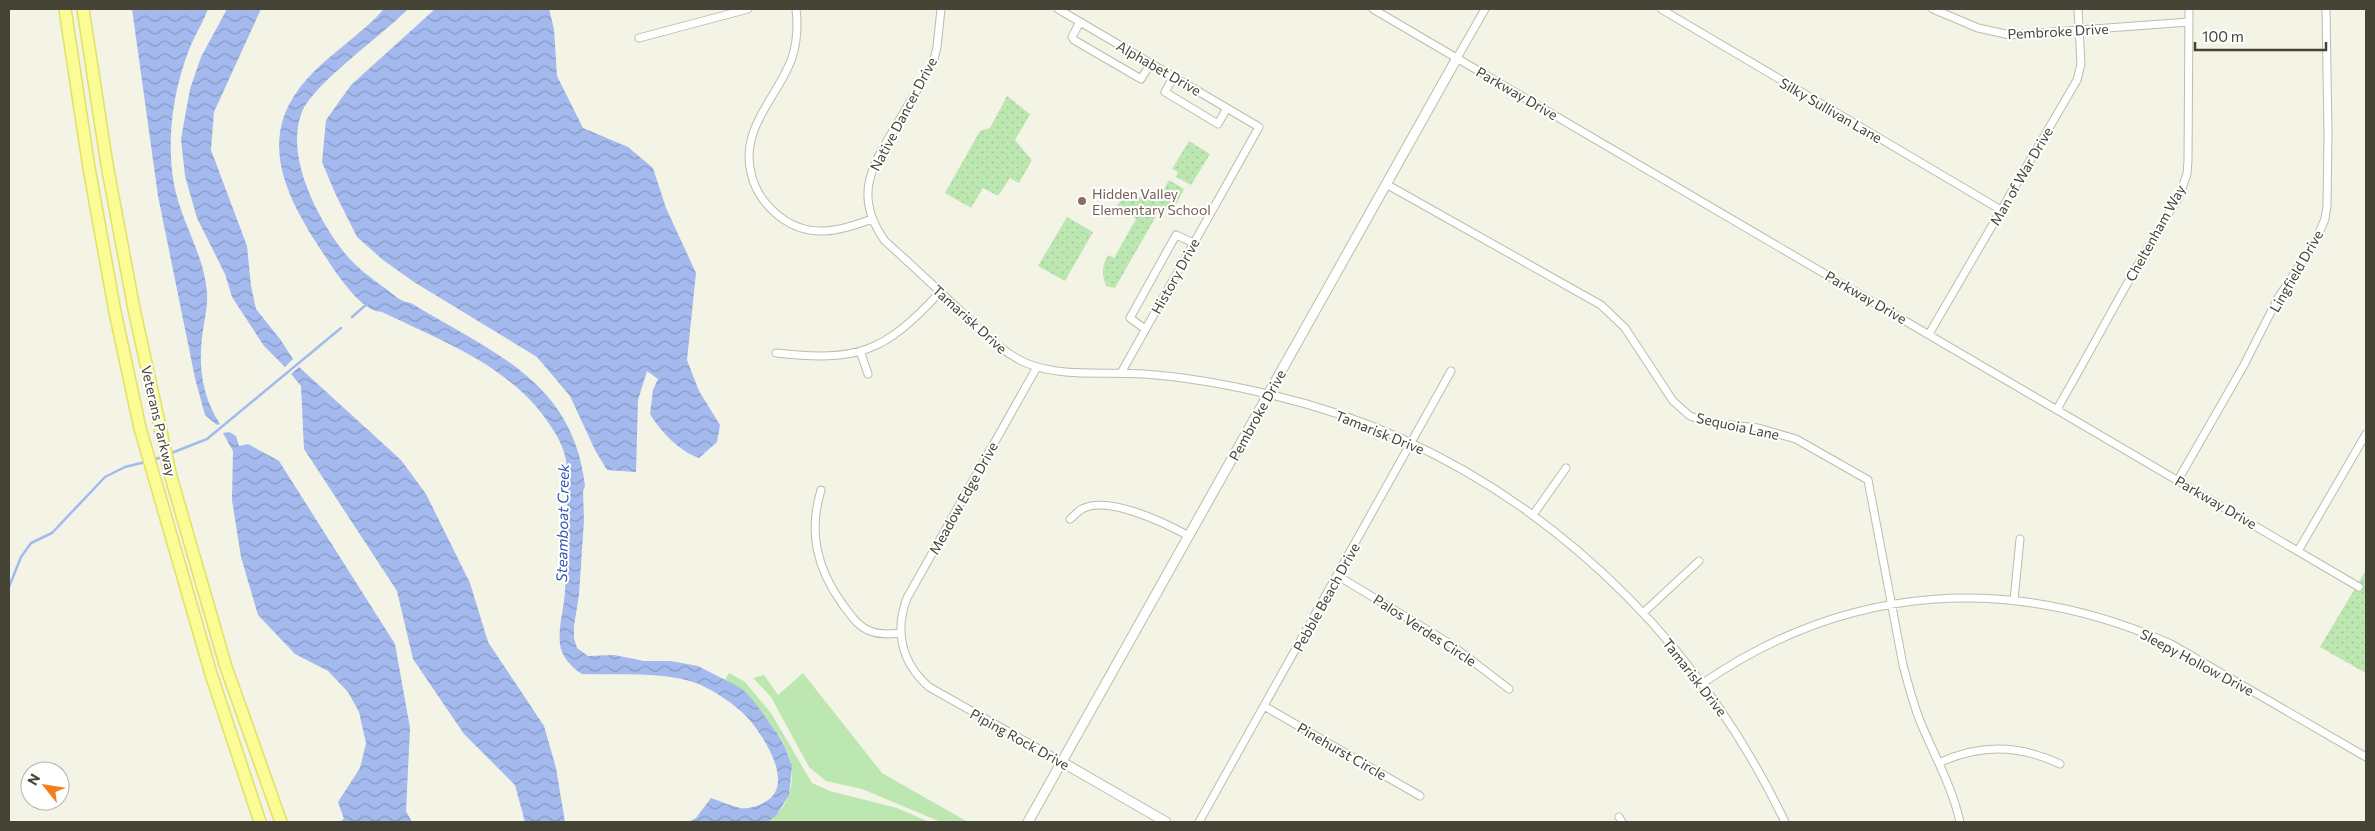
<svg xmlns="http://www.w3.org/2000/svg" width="2375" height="831" font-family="Commissioner,sans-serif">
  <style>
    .green { fill: #bde7b0 }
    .park { fill: url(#park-dots) }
    .water { fill: url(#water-waves) }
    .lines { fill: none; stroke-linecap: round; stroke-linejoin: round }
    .stream { stroke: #a4baef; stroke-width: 2.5 }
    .minor-casing { stroke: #bebda9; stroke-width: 9 }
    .tertiary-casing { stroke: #bebda9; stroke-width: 11 }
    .primary-casing { stroke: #e1e166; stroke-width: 14 }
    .minor { stroke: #fff; stroke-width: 7 }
    .tertiary { stroke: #fff; stroke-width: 9 }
    .primary { stroke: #fbfc96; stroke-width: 11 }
    .education-dot { fill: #8d6e63; stroke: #fff; stroke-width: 2 }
    .labels { text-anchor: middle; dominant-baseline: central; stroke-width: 4; stroke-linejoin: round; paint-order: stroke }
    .street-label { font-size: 14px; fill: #464436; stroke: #fff }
    .education-label { font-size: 14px; fill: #785e54; stroke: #fff; text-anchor: start }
    .water-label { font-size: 15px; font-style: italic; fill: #3154b0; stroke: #fff }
  </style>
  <defs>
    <pattern id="park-dots" width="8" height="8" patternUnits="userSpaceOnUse" patternTransform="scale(1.25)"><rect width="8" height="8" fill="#bde7b0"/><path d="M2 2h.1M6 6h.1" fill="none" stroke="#a4c798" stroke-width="1.8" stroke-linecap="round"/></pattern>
    <pattern id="water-waves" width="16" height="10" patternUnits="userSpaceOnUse" patternTransform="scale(1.25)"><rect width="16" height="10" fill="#a4baef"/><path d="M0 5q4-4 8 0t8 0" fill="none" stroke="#8799c2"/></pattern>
  </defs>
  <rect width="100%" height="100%" fill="#f3f3e6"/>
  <path class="green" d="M729,673L745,682L771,713L812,783L830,791L897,808L929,822H766C780,815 788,801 791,786C798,739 756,708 725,680Z
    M803,673L882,773L968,822H941L862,789L826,781L809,767L771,697L753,678L764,675L778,695Z"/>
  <path class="park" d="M1007,96L1030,114L1015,140L1032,160L1019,183L1010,178L998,196L983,188L971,208L945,193L980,131L990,128Z
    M1189,141L1210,154L1191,185L1176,177L1178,172L1172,169Z
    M1169,180L1184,189L1174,208L1159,211L1115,288L1106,286C1102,275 1101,264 1109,255L1114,258L1136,219L1117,206L1127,190L1143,199L1145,195L1157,202Z
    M1067,217L1093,232L1065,281L1038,266Z
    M2366,570V673L2320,647Z"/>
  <path class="water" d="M132,9H208C203,23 194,36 189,50C173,90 166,141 174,184C181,222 204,254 207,292C208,305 205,317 203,330C198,364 201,395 220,424L217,425L205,415L195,378L158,196Z
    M227,9H261L214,112L211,150L247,246L251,286L256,309L280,339L293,359L285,367L264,346L232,297L225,274L197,218L185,176L181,139L190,89L201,57Z
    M384,9H408C383,35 314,83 302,112C285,154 315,213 340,247C351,263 369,277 385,288C393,294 400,302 411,303C490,352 573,379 585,486L583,491L584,520L579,595L574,626V638L577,648L588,656L614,655L644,661H670L698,666L741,688L753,700L777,733L785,747L792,766L789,795L776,816L767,822H689L696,818L711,798C720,801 731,806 740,808C747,809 759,806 765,802C797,785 762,733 746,716C733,703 716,692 699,684C666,671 618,675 582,674C572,668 561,656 560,644C558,627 564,608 565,591C566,576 564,561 564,546C565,509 576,472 558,438C520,369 448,344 382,312C362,312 338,276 327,259C290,203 252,141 306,80C329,54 361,35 384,9Z
    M435,9H549L554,29L557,76L583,128L628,147L653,168L666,208L696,273L687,360L699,391L720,425L717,442L699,458C679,451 661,432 650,414L653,390L658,379L647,371L638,400L636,472L607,470L595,450L570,396L537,357L414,282L383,260L357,237L335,193L322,162L326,120L351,85Z
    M299,367L401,460L426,494L470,583L488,642L544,726L556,768L565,822H525L515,785L464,734L413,659L397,591L304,449L301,386L291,374Z
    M229,432L236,436L239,446L248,444L279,461L395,644L410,728L406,811L412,822H339L344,819L338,802L360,768L366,743L359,712L348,692L328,671L295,654L258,615L241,557L232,500L233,451L223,433Z"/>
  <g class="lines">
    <path class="stream" d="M352,317L368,303
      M169,454L207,439L341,328
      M153,460L164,456
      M9,587L21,557L31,543L52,533L105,477L125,467L145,462"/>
    <g class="minor-casing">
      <path id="minor" d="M796,9C798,25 797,42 792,58C778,97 740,127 751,173C755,191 765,205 779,216C809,240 840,231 872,219
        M941,9L937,47L934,59C922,83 908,105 894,129C870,169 854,198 885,241C912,265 938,290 964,314C983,332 1001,352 1026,363C1062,378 1106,371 1144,374C1187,377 1230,385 1272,395C1502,449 1684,612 1785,822
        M1058,9L1259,127L1121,373
        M1373,9L2359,587
        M1661,9L2001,210
        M1933,9L1978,28L2010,35L2189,22
        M1080,22L1072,37L1074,40L1141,79L1151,63
        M639,38L748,9
        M1457,58L1485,9
        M1174,76L1165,92L1218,124L1227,108
        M1386,184L1601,305L1625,328L1673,401L1690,416L1712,423L1758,428L1796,439L1868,480L1903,665C1908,684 1913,703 1920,721C1934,755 1952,786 1960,822
        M1145,329L1130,318L1176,235L1194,243
        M1929,334L2077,80L2081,64L2078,9
        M860,351L868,374
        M776,353C858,362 884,353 940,292
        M1037,367L907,598C894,632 902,663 929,687L1062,762
        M2057,409C2098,339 2134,266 2179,197L2187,174L2188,161L2189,9
        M2178,480L2244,365L2278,298L2315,242L2325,219L2327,206L2328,134L2326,9
        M821,490C808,533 817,569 843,605C851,615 857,626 870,631C880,635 890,634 900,633
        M1533,515L1566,468
        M1070,519C1074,516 1078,511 1082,509C1108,495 1165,523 1189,536
        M2298,551L2366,434
        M1338,576L1449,643L1509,689
        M2014,600L2020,539
        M1643,613L1699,561
        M1703,683C1849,583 2011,573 2171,644L2366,757
        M1264,706L1420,796
        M1939,763C1980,743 2020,745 2060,764
        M1619,817L1622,822
        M1199,822L1451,371"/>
    </g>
    <g class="tertiary-casing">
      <path id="tertiary" d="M1062,762L1166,822
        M1028,822L1457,58"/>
    </g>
    <g class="primary-casing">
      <path id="primary" d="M65,9L89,168L115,312L140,428L211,674L260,822
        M83,9L107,165L134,309L171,477L226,667L281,822"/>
    </g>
    <use href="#minor" class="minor"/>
    <use href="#tertiary" class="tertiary"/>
    <use href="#primary" class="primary"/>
  </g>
  <circle class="education-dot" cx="1082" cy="201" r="5"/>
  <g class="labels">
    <g class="street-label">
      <text transform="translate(2058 31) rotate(-3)">Pembroke Drive</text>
      <text transform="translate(1159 68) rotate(30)">Alphabet Drive</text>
      <text transform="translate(1517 93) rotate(30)">Parkway Drive</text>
      <text transform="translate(1831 110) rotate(30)">Silky Sullivan Lane</text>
      <text transform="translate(903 114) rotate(-62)">Native Dancer Drive</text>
      <text transform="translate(2021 176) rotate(-60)">Man of War Drive</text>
      <text transform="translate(2155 233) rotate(-61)">Cheltenham Way</text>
      <text transform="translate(2296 271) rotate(-60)">Lingfield Drive</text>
      <text transform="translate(1175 276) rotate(-61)">History Drive</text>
      <text transform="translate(1866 297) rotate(30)">Parkway Drive</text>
      <text transform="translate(970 319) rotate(42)">Tamarisk Drive</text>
      <text transform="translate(1257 415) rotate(-61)">Pembroke Drive</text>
      <text transform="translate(159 421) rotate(77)">Veterans Parkway</text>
      <text transform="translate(1738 426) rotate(12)">Sequoia Lane</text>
      <text transform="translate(1380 432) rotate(22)">Tamarisk Drive</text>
      <text transform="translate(963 498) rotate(-61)">Meadow Edge Drive</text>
      <text transform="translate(2216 502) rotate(30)">Parkway Drive</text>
      <text transform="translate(1326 597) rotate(-61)">Pebble Beach Drive</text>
      <text transform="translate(1425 630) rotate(33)">Palos Verdes Circle</text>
      <text transform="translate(2197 662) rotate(28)">Sleepy Hollow Drive</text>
      <text transform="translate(1695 677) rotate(52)">Tamarisk Drive</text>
      <text transform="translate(1020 739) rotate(29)">Piping Rock Drive</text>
      <text transform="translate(1342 751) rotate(30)">Pinehurst Circle</text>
    </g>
    <g class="education-label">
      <text x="1092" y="193">Hidden Valley<tspan x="1092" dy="16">Elementary School</tspan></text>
    </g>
    <g class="water-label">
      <text transform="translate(562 523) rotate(-89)">Steamboat Creek</text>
    </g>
  </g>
  <rect width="2375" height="831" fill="none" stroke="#464436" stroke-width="20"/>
  <g transform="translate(45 786) rotate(300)"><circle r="24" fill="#ffffff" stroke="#b5b4af"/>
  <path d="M0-4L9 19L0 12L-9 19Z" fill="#f67d1b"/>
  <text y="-8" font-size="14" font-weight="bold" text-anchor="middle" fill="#464436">N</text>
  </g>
  <path d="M2195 42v8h131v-8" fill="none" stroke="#464436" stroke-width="2.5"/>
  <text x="2202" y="42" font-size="15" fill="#464436" stroke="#ffffff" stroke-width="4" paint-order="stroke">100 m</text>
</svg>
